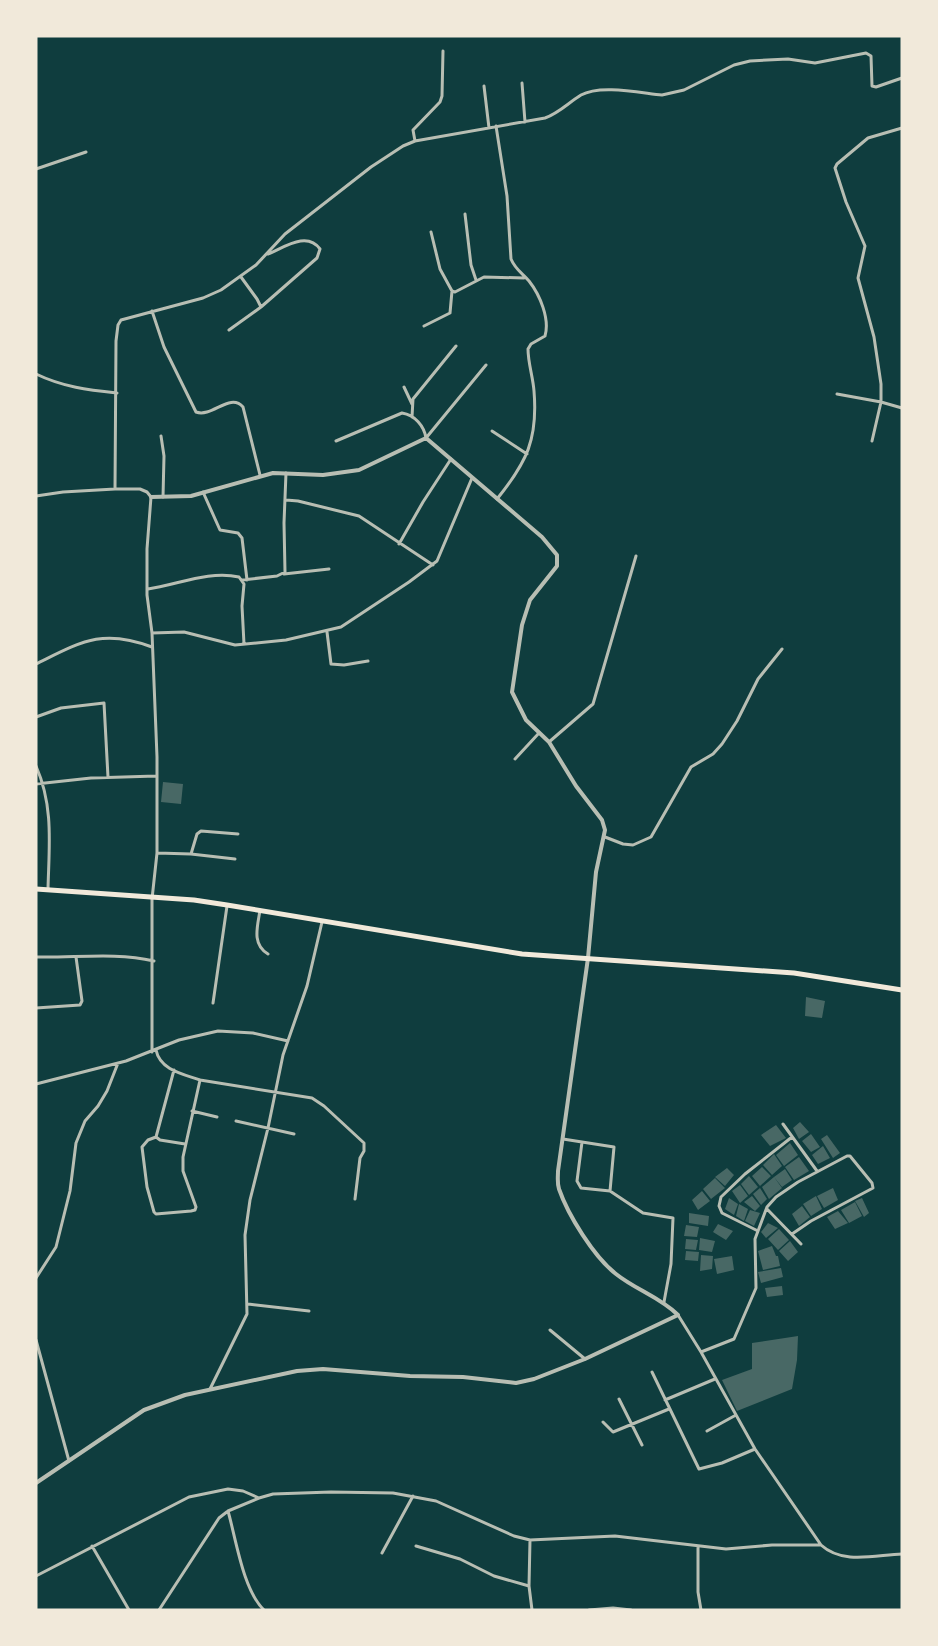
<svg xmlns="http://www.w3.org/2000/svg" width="938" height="1646" font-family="Jost,sans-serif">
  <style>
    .building { fill: #486865 }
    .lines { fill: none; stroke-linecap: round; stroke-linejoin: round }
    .minor { stroke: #b8beb3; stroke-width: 3 }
    .tertiary { stroke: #b8beb3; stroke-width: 4 }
    .trunk { stroke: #f1e9da; stroke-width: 5 }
  </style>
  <rect width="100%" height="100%" fill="#0f3d3e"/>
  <path class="building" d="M163,782L183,784L181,804L161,802Z
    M806,997L825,1001L822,1018L805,1016Z
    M800,1122L809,1132L799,1139L793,1128Z
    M776,1125L786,1138L770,1146L761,1135Z
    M811,1134L820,1147L811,1152L802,1141Z
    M827,1135L840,1153L833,1158L821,1139Z
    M790,1143L798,1155L784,1166L776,1155Z
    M823,1146L830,1158L818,1164L812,1155Z
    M774,1154L782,1166L772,1175L763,1165Z
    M799,1157L809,1171L794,1180L785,1167Z
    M762,1167L771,1176L760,1186L752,1176Z
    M727,1168L734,1175L725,1186L715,1177Z
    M785,1169L792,1180L782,1187L774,1177Z
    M749,1176L758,1187L749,1195L741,1184Z
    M774,1177L782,1188L769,1199L762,1187Z
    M715,1178L725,1188L711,1199L703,1189Z
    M740,1185L748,1196L740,1203L732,1191Z
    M760,1188L767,1199L761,1205L753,1194Z
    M833,1188L838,1200L824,1208L817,1196Z
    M702,1191L710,1201L698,1210L692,1200Z
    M752,1196L760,1206L755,1211L744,1202Z
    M816,1196L822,1209L811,1216L803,1204Z
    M729,1198L738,1204L734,1215L725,1209Z
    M862,1198L869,1213L864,1217L855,1201Z
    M855,1202L862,1216L849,1223L841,1210Z
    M739,1204L748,1209L744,1221L736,1216Z
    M802,1206L810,1217L799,1226L792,1214Z
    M750,1210L760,1213L754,1226L745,1221Z
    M838,1211L848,1223L835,1229L827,1217Z
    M689,1213L709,1216L708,1226L689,1223Z
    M768,1223L778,1228L766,1238L761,1232Z
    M718,1224L733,1231L726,1240L713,1232Z
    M686,1225L699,1227L697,1237L684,1236Z
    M779,1229L789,1240L778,1250L768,1239Z
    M700,1238L715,1241L712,1252L699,1250Z
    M686,1239L698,1240L696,1250L685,1249Z
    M790,1241L798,1252L788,1261L779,1251Z
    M772,1246L776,1256H778L780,1266L763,1270L758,1251Z
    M686,1251L699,1252L698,1261L685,1260Z
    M701,1255L713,1256L712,1269L700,1271Z
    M732,1256L734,1270L717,1274L714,1259Z
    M781,1268L783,1277L761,1283L758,1272Z
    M782,1286L783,1295L767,1297L765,1288Z
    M798,1336L797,1360L792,1389L737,1411L722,1380L752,1369V1343Z"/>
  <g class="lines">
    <path class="minor" d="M522,83L525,122
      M484,86L489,128
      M496,126L507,196L511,259C515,269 522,273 529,281C540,295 550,319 545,336L531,344L528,349C528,363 533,377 534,391C538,439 527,462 497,499
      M415,141L545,118C559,113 568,103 581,95C600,84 641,93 662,95L684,90L734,65L750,61L788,59L815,63L866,53L871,56L872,86L876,87L902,78
      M36,169L86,152
      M465,214L471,265L476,280
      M431,232L440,269L452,291L455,292L484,277L524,278
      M261,307L317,258L320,249C307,231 285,247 268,254
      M152,311L164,347L196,412C212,418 230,392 243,407L260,475
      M424,326L450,313L452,291
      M229,330L261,307L257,299L241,277
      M36,374C63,387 88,390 117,393
      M404,387L412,404
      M837,394L881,402L902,408
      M412,417L413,399L456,346
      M492,431L527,454
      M161,436L164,456L163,497
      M336,441L402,413C415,415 424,426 426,438L486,365
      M872,441L881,402V384L874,337L858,278L865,246L846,202L835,168L837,164L868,138L902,128
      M115,489L116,341L118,325L121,320L203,298L221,290L256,265L285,234L371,167L403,146L415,141L413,130L440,102L442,96L443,51
      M203,492L220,530L238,533L242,538L247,580
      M36,496L63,492L115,489H140L147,492L151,497L147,549V595L152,633L157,757V853L152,899V1052
      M286,500L298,501L359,516L433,565
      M399,544L423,502L451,459
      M284,574L329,569
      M242,580L277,576L285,572L284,523L286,473
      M148,589C177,585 209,570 239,577L244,584L242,606L244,644
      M327,632L331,664L344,665L368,661
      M152,633L184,632L235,645L286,640L341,627L409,582L437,561L472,478
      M36,664C81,642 102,628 152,647
      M36,717L61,708L104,703L108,777
      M549,742L593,704L636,556
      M515,759L539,733
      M36,766C54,807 49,846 48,889
      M36,784L91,778L156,776
      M605,837L623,844L633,845L651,837L691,767L713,754L722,744L737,721L758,679L782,649
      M157,853L191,854L235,859
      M191,854L197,834L201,831L238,834
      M260,910C258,925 251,944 268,954
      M36,957C76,958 115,952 154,961
      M213,1003L227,906
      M36,1008L80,1005L82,1001L76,957
      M156,1050C160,1070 183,1074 200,1080
      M174,1070L156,1137L160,1140L185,1144
      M36,1084L126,1061L179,1040L218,1031L253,1033L288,1041
      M192,1111L217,1117
      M236,1121L294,1134
      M783,1124L817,1171
      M156,1137L148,1140L142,1147L147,1187L154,1212L156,1214L191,1211L195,1210L196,1207L183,1171V1157L200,1080L312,1098L324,1106L364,1143V1151L360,1158L355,1199
      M563,1139L582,1142L577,1181L581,1188L610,1191L643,1213L673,1218L671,1264L664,1302
      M582,1142L614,1147L610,1191
      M767,1209L801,1244
      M758,1231L722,1213L719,1206L721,1197L745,1174L792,1137
      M36,1278L56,1247L70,1191L76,1143L85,1121L98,1106L107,1091L118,1063
      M248,1304L309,1311
      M678,1315L701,1352L755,1449L821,1545C843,1565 875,1555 902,1554
      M550,1330L585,1359
      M36,1340L69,1461
      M701,1352L734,1339L756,1288L755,1239L767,1207L776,1197L798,1182L847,1156H850L872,1183L873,1188L811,1221L792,1234
      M652,1372L699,1469L722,1463L755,1449
      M210,1389L247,1314L245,1235L250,1200L268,1128L283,1055L307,986L322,922
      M619,1399L642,1445
      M665,1400L715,1379
      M603,1422L613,1432L669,1409
      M707,1431L736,1415
      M228,1511C236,1539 243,1590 264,1610
      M530,1540L529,1586L532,1610
      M92,1546L129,1610
      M416,1546L460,1559L494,1576L529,1586
      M698,1547V1592L701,1610
      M382,1553L413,1496
      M36,1576L189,1497L228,1489L243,1491L259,1498
      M159,1610L219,1518L228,1511L259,1498L273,1494L331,1492L393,1493L436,1501L514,1536L530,1540L615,1536L726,1549L772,1545H821
      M589,1610L613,1608L631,1610"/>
    <path class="tertiary" d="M36,1483L144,1410L185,1395L297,1371L323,1369L410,1376L463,1377L516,1383L534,1379L585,1359L678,1315C660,1297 636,1290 616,1274C594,1257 568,1215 559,1189C557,1183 558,1177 558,1171L588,958L596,872L605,830L602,820L576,786L549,742L526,720L512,692L522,625L530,600L557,566V555L542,537L426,438L359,470L323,475L273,473L191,496L151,497"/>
    <path class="trunk" d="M36,889L194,900L227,905L522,954L794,973L902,990"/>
  </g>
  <rect width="938" height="1646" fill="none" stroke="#f1e9da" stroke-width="75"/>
</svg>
